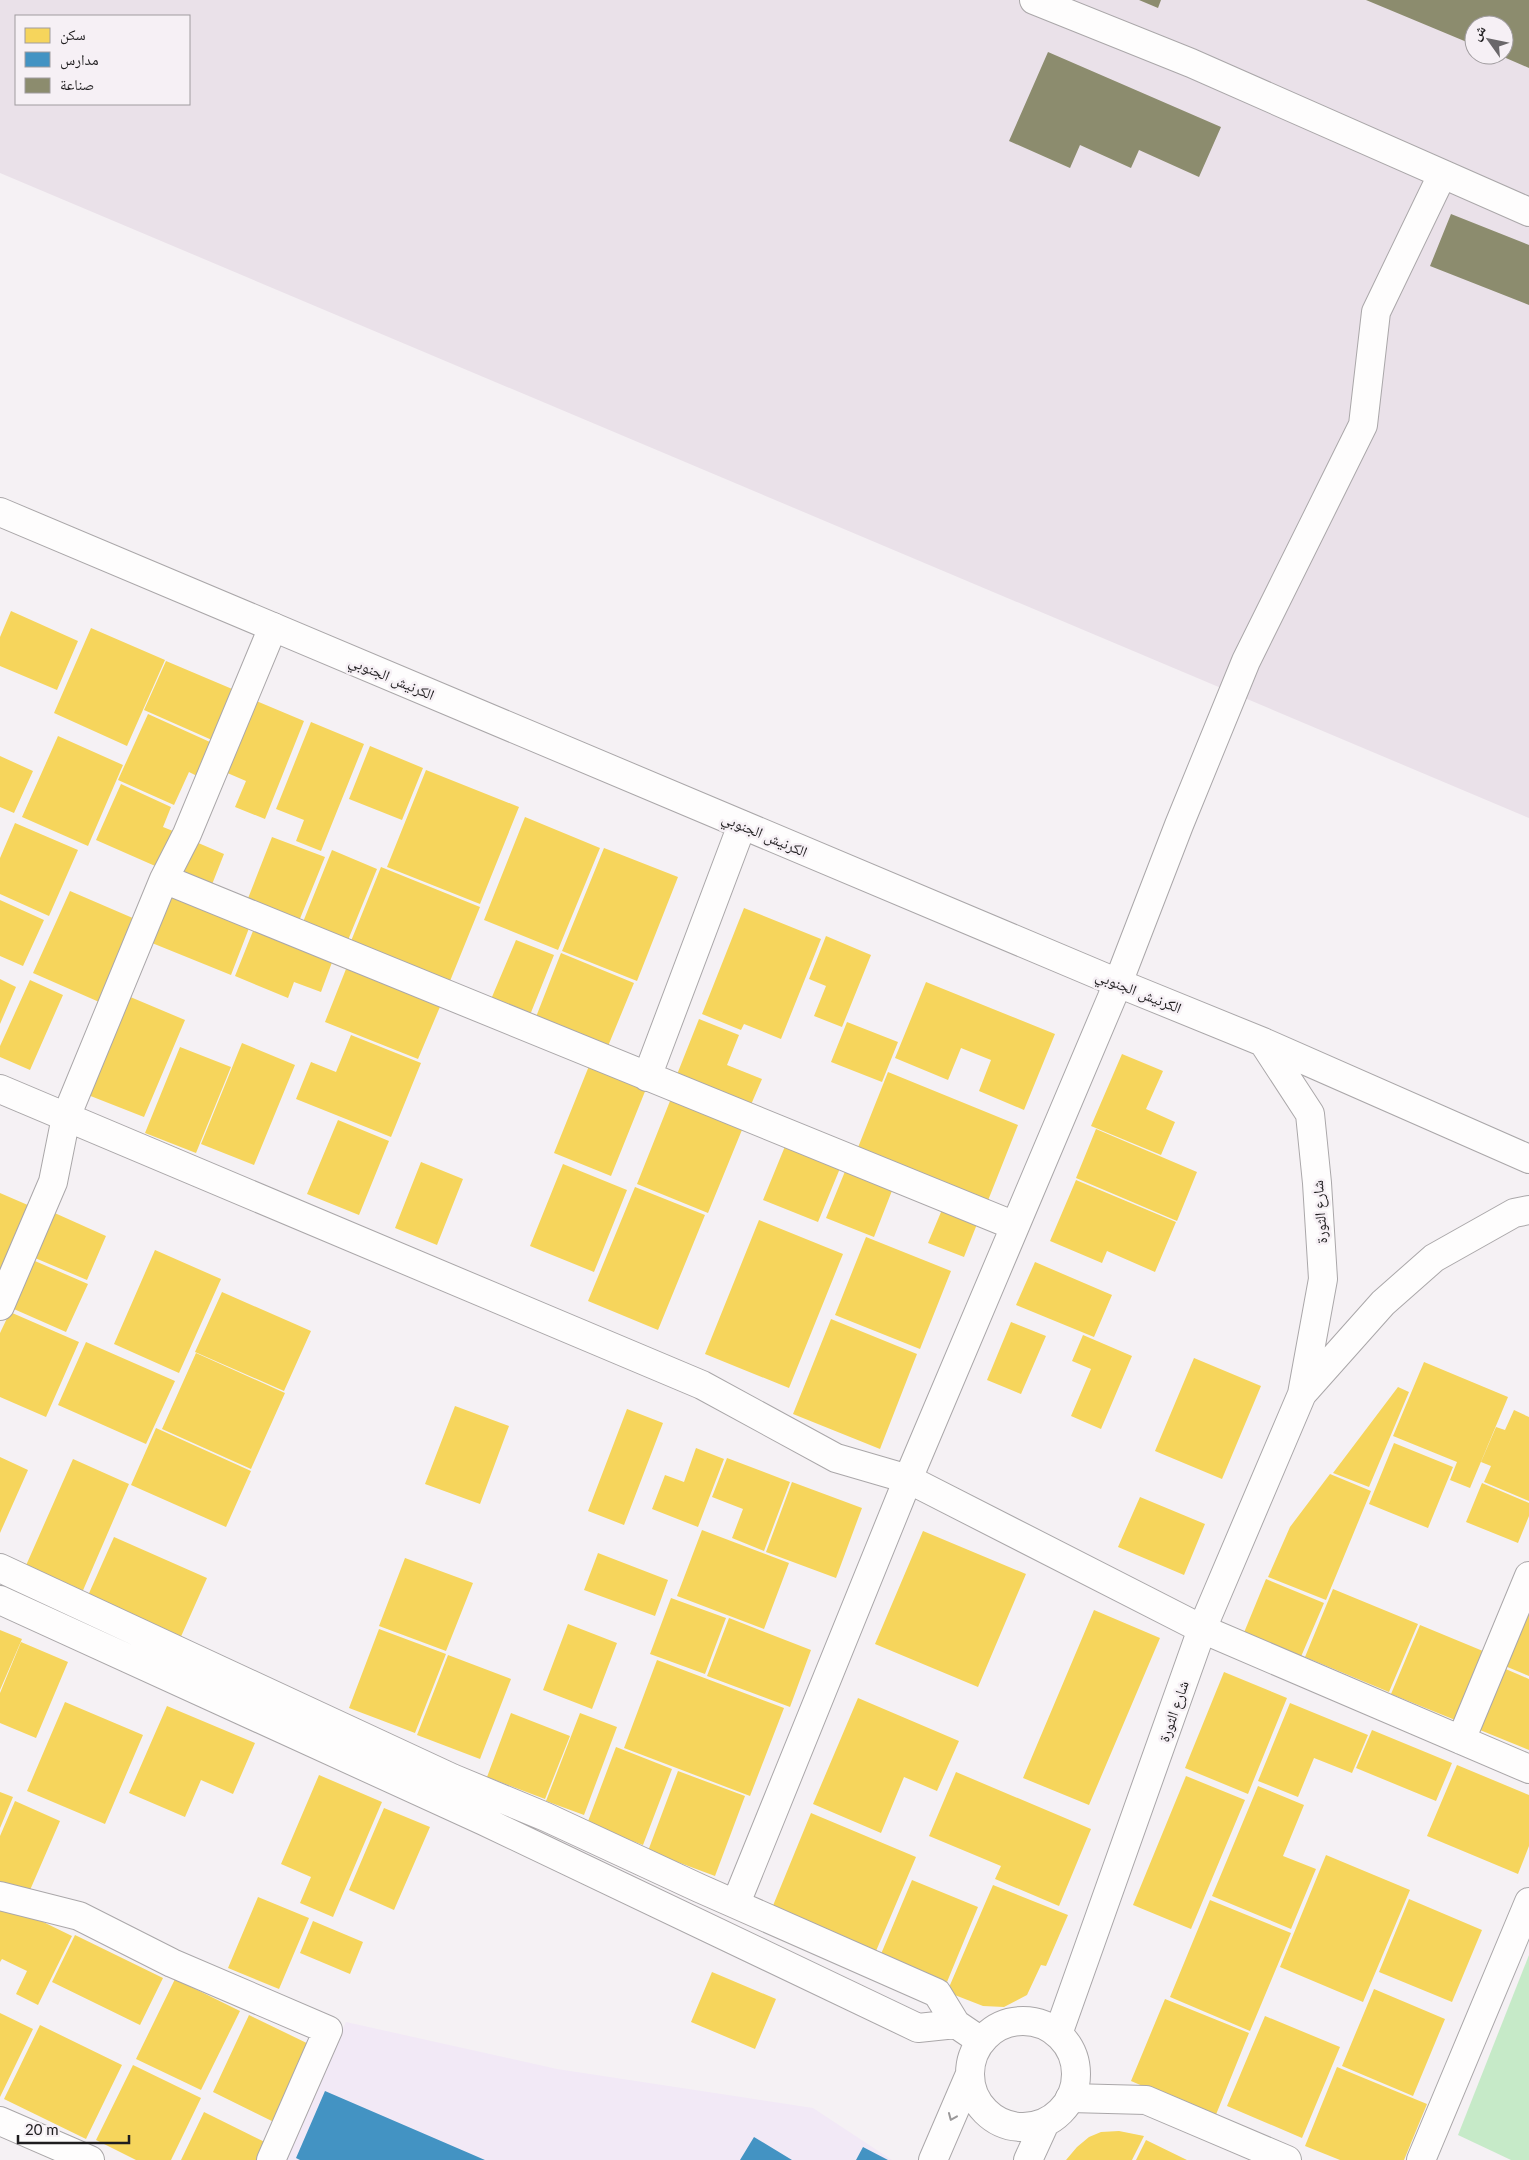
<svg xmlns="http://www.w3.org/2000/svg" width="1529" height="2160" font-family="Lato,'Noto Naskh Arabic',sans-serif">
  <style>
    .built { fill: #eae1e9; fill-rule: evenodd }
    .education { fill: #f2e9f6 }
    .green { fill: #c6eac8 }
    .homes { fill: #f6d55c }
    .schools { fill: #4393c3 }
    .industry { fill: #8c8c6e }
    .lines { fill: none; stroke-linecap: round; stroke-linejoin: round }
    .minor-casing { stroke: #aaa7a9; stroke-width: 30 }
    .major-casing { stroke: #aaa7a9; stroke-width: 30 }
    .minor { stroke: #fefdfd; stroke-width: 28 }
    .major { stroke: #fefdfd; stroke-width: 28 }
    .oneway { stroke: #9a9899 }
    .labels { text-anchor: middle; dominant-baseline: central; stroke-width: 5; stroke-linejoin: round; paint-order: stroke }
    .street-label { font-size: 15px; fill: #1f1d1f; stroke: #f6f0f5 }
  </style>
  <rect width="100%" height="100%" fill="#f5f1f4"/>
  <path class="built" d="M0,0H1529V818L0,173ZM16,16H189V104H16ZM1474,25H1504V55H1474Z"/>
  <path class="education" d="M346,2022L557,2069L813,2108L892,2160H281Z"/>
  <path class="green" d="M1529,1955V2160H1511L1458,2135Z"/>
  <path class="homes" d="M11,611L78,641L57,690L0,666V637Z
    M91,628L165,660L127,746L54,713Z
    M166,661L244,694L221,744L144,710Z
    M254,700L304,721L265,819L235,807L246,781L225,772Z
    M148,714L221,747L207,781L189,772L174,805L118,780Z
    M311,722L364,744L321,851L296,841L304,820L276,809Z
    M58,736L123,765L88,846L22,817Z
    M370,746L423,768L402,820L349,799Z
    M0,756L33,771L14,813L0,807Z
    M426,770L519,807L480,904L387,867Z
    M121,784L171,807L163,827L178,833L162,869L96,840Z
    M525,817L600,848L558,950L484,920Z
    M15,823L78,850L49,916L0,894V858Z
    M272,837L325,857L297,926L245,906Z
    M196,842L224,854L211,887L183,875Z
    M604,848L678,877L637,981L562,951Z
    M332,850L377,869L346,945L301,927Z
    M381,867L480,907L448,986L349,946Z
    M70,891L142,922L106,1005L33,973Z
    M173,892L251,923L231,975L152,943Z
    M0,900L44,920L23,966L0,956Z
    M744,908L821,939L781,1039L744,1024L741,1030L702,1014Z
    M255,926L334,957L321,992L294,982L288,998L235,976Z
    M826,936L871,955L842,1027L814,1016L826,986L809,979Z
    M516,940L554,955L528,1020L489,1004Z
    M561,953L634,983L606,1051L534,1022Z
    M348,964L442,1002L418,1059L325,1022Z
    M0,979L16,987L0,1024Z
    M30,980L63,995L30,1070L0,1057V1046Z
    M926,982L1055,1034L1024,1110L979,1091L991,1060L961,1048L948,1080L895,1058Z
    M128,996L185,1020L144,1117L88,1095Z
    M699,1019L739,1035L727,1065L762,1079L750,1107L676,1077Z
    M847,1022L898,1042L882,1082L831,1062Z
    M351,1035L421,1063L391,1137L296,1099L311,1062L336,1072Z
    M242,1043L295,1065L254,1165L201,1144Z
    M180,1047L231,1067L196,1153L145,1133Z
    M1122,1054L1163,1071L1146,1109L1175,1122L1161,1155L1091,1126Z
    M591,1061L648,1084L611,1176L554,1153Z
    M888,1072L1018,1125L985,1208L855,1155Z
    M672,1096L744,1125L708,1213L637,1184Z
    M338,1120L389,1141L359,1215L307,1194Z
    M1096,1129L1197,1172L1177,1221L1076,1178Z
    M788,1139L843,1161L818,1222L763,1200Z
    M421,1162L463,1179L437,1245L395,1228Z
    M563,1164L627,1190L594,1272L530,1246Z
    M848,1164L895,1183L874,1237L826,1218Z
    M1076,1180L1176,1222L1155,1272L1107,1251L1102,1263L1050,1241Z
    M635,1187L705,1215L658,1330L588,1301Z
    M0,1193L37,1209L0,1293Z
    M944,1205L979,1219L964,1257L928,1243Z
    M48,1210L106,1236L87,1280L28,1255Z
    M759,1220L843,1254L789,1388L705,1354Z
    M866,1237L951,1271L920,1349L835,1315Z
    M155,1250L221,1279L179,1373L114,1344Z
    M28,1258L88,1284L66,1332L7,1306Z
    M1035,1262L1112,1295L1094,1337L1016,1305Z
    M222,1292L311,1331L284,1391L195,1352Z
    M10,1312L79,1342L46,1417L0,1397V1333Z
    M831,1319L917,1354L880,1449L793,1414Z
    M1011,1322L1046,1336L1021,1394L987,1380Z
    M1083,1335L1132,1356L1101,1429L1071,1416L1091,1369L1072,1361Z
    M86,1342L175,1381L146,1444L58,1405Z
    M196,1353L285,1393L251,1469L162,1429Z
    M1194,1358L1261,1386L1222,1479L1155,1451Z
    M1424,1362L1508,1397L1470,1488L1450,1480L1457,1462L1393,1436Z
    M1398,1387L1409,1392L1369,1487L1333,1473Z
    M455,1406L509,1426L480,1504L425,1484Z
    M627,1409L663,1423L624,1525L588,1511Z
    M1514,1410L1529,1417V1501L1484,1482L1491,1466L1481,1462L1496,1427L1505,1430Z
    M156,1428L251,1471L226,1527L131,1485Z
    M1394,1443L1453,1467L1428,1528L1369,1504Z
    M696,1448L724,1459L698,1527L652,1509L665,1475L684,1482Z
    M0,1457L28,1470L0,1533Z
    M727,1458L790,1482L764,1551L732,1538L743,1509L712,1497Z
    M73,1459L129,1484L81,1595L24,1570Z
    M1330,1474L1371,1491L1326,1600L1268,1577L1290,1527Z
    M792,1482L862,1508L836,1578L766,1552Z
    M1482,1483L1529,1503V1516L1518,1543L1466,1522Z
    M1140,1497L1205,1524L1184,1575L1118,1547Z
    M702,1530L789,1563L764,1629L677,1596Z
    M923,1531L1026,1574L978,1687L875,1644Z
    M114,1537L207,1578L179,1641L86,1600Z
    M598,1553L668,1580L655,1616L584,1590Z
    M405,1558L473,1583L446,1651L379,1626Z
    M1266,1579L1324,1603L1300,1659L1243,1635Z
    M1333,1589L1418,1624L1389,1692L1305,1657Z
    M671,1598L726,1618L705,1674L650,1654Z
    M1529,1608V1676L1505,1666Z
    M1094,1610L1160,1638L1089,1805L1023,1778Z
    M729,1618L811,1650L790,1707L707,1676Z
    M568,1624L617,1643L592,1709L543,1690Z
    M1420,1625L1495,1656L1465,1724L1391,1694Z
    M379,1629L446,1654L415,1733L349,1708Z
    M0,1630L22,1639L0,1690Z
    M21,1642L68,1662L36,1738L0,1723V1693Z
    M448,1655L511,1679L480,1759L417,1735Z
    M657,1660L784,1708L750,1796L624,1748Z
    M1501,1667L1529,1679V1750L1475,1728Z
    M1224,1672L1287,1698L1248,1794L1185,1768Z
    M858,1698L959,1741L937,1791L904,1777L881,1833L813,1804Z
    M65,1702L143,1735L105,1824L27,1791Z
    M1290,1703L1368,1735L1352,1773L1314,1758L1298,1797L1258,1781Z
    M167,1706L255,1743L233,1794L201,1780L185,1817L129,1793Z
    M511,1713L570,1736L545,1799L487,1777Z
    M580,1713L617,1727L584,1815L546,1801Z
    M1372,1730L1452,1763L1436,1801L1356,1768Z
    M616,1747L672,1769L643,1845L587,1824Z
    M1457,1765L1529,1795V1846L1518,1874L1427,1836Z
    M678,1771L745,1796L715,1876L648,1851Z
    M956,1772L1091,1829L1059,1906L995,1879L1001,1866L929,1836Z
    M319,1775L382,1802L333,1917L300,1903L311,1877L281,1864Z
    M1186,1776L1245,1800L1191,1929L1133,1905Z
    M1258,1786L1304,1805L1283,1856L1316,1869L1291,1929L1212,1896Z
    M0,1792L13,1797L0,1828Z
    M15,1801L60,1821L27,1897L0,1885V1836Z
    M384,1808L430,1827L394,1910L349,1890Z
    M811,1813L916,1857L876,1951L772,1908Z
    M1326,1855L1410,1890L1363,2002L1280,1967Z
    M912,1880L978,1907L947,1982L881,1954Z
    M993,1885L1068,1915L1046,1966L1041,1965L1027,1995L1004,2007L983,2006L947,1992Z
    M258,1897L309,1918L279,1989L228,1968Z
    M1409,1899L1482,1930L1452,2002L1379,1972Z
    M1210,1900L1291,1933L1250,2031L1170,1997Z
    M0,1901L72,1936L38,2005L16,1994L27,1971L2,1959L0,1962Z
    M313,1921L363,1942L350,1974L300,1953Z
    M75,1935L163,1978L140,2025L52,1982Z
    M712,1972L776,1999L755,2049L691,2022Z
    M175,1979L240,2011L201,2090L136,2059Z
    M1374,1989L1445,2019L1413,2096L1342,2066Z
    M1165,1999L1249,2033L1215,2117L1131,2081Z
    M0,2013L33,2029L0,2097Z
    M249,2015L319,2049L282,2126L213,2092Z
    M1265,2016L1340,2047L1302,2138L1227,2106Z
    M40,2025L122,2065L86,2139L4,2099Z
    M133,2065L201,2098L171,2160H136L96,2140Z
    M1337,2067L1427,2104L1404,2160H1340L1305,2146Z
    M204,2112L275,2147L268,2160H181Z
    M1119,2131L1144,2136L1132,2160H1066L1077,2147L1089,2137L1101,2132Z
    M1146,2140L1187,2160H1136Z"/>
  <path class="schools" d="M325,2091L485,2160H300L296,2158Z
    M754,2137L792,2160H740Z
    M863,2147L888,2160H856Z"/>
  <path class="industry" d="M1139,0H1161L1158,8Z
    M1366,0H1529V68L1499,55H1504V25H1474V45Z
    M1048,52L1221,127L1199,177L1139,150L1131,168L1080,145L1070,168L1009,141Z
    M1451,214L1529,245V305L1430,266Z"/>
  <g class="lines">
    <g class="minor-casing">
      <path id="minor" d="M1034,0L1191,63L1529,212
        M164,879L187,834L273,627
        M647,1077L742,825
        M0,1089L702,1385L836,1458L908,1479L1202,1629L1529,1769
        M0,1306L53,1182L66,1117L164,879L1015,1226
        M0,1568L452,1778L546,1817L699,1888L937,1993L956,2024L981,2041
        M0,1600L484,1821L918,2028L956,2024
        M1461,1740L1529,1576
        M0,1896L79,1916L172,1963L328,2030L271,2160
        M736,1903L908,1479L1118,983L1179,825L1246,661L1363,425L1376,312L1442,175
        M1070,2098L1146,2100L1287,2160
        M0,2121L90,2160
        M1421,2160L1529,1902"/>
    </g>
    <g class="major-casing">
      <path id="major" d="M0,512L1118,983L1263,1042L1529,1159
        M1302,1394L1383,1303L1434,1258L1514,1213L1529,1210
        M970 2074a53 53 0 1 1 106 0a53 53 0 1 1-106 0Z
        M1058,2034L1202,1629L1302,1394L1323,1279L1317,1183L1310,1114L1263,1042
        M933,2160L970,2074
        M1028,2160L1045,2123"/>
    </g>
    <use href="#minor" class="minor"/>
    <use href="#major" class="major"/>
  </g>
  <defs><path id="oneway-chevron" d="M-2-3.5L2.5 0L-2 3.5" fill="none" stroke-width="1.6" stroke-linecap="round" stroke-linejoin="round" transform="scale(1.25)"/></defs>
  <use class="oneway" href="#oneway-chevron" transform="translate(952 2117) rotate(113)"/>
  <g class="labels">
    <g class="street-label">
      <text transform="translate(392 677) rotate(23)">الكرنيش الجنوبي</text>
      <text transform="translate(765 834) rotate(23)">الكرنيش الجنوبي</text>
      <text transform="translate(1139 991) rotate(22)">الكرنيش الجنوبي</text>
      <text transform="translate(1319 1212) rotate(-94)">شارع الثورة</text>
      <text transform="translate(1173 1711) rotate(-71)">شارع الثورة</text>
    </g>
  </g>
  <rect x="15" y="15" width="175" height="90" fill="#f6f0f5" stroke="#a09c9f"/>
  <rect x="25" y="28" width="25" height="15" fill="#f6d55c" stroke="#a09c9f"/>
  <text x="60" y="40" font-size="15" fill="#1f1d1f">سكن</text>
  <rect x="25" y="52" width="25" height="15" fill="#4393c3" stroke="#a09c9f"/>
  <text x="60" y="65" font-size="15" fill="#1f1d1f">مدارس</text>
  <rect x="25" y="78" width="25" height="15" fill="#8c8c6e" stroke="#a09c9f"/>
  <text x="60" y="90" font-size="15" fill="#1f1d1f">صناعة</text>
  <g transform="translate(1489 40) rotate(303)"><circle r="24" fill="#f6f0f5" stroke="#a09c9f"/>
  <path d="M0-4L9 19L0 12L-9 19Z" fill="#6a676a"/>
  <text y="-8" font-size="14" font-weight="bold" text-anchor="middle" fill="#1f1d1f">ش</text>
  </g>
  <path d="M18 2135v8h111v-8" fill="none" stroke="#1f1d1f" stroke-width="2.5"/>
  <text x="25" y="2135" font-size="15" fill="#1f1d1f" stroke="#f6f0f5" stroke-width="4" paint-order="stroke">20 m</text>
</svg>
